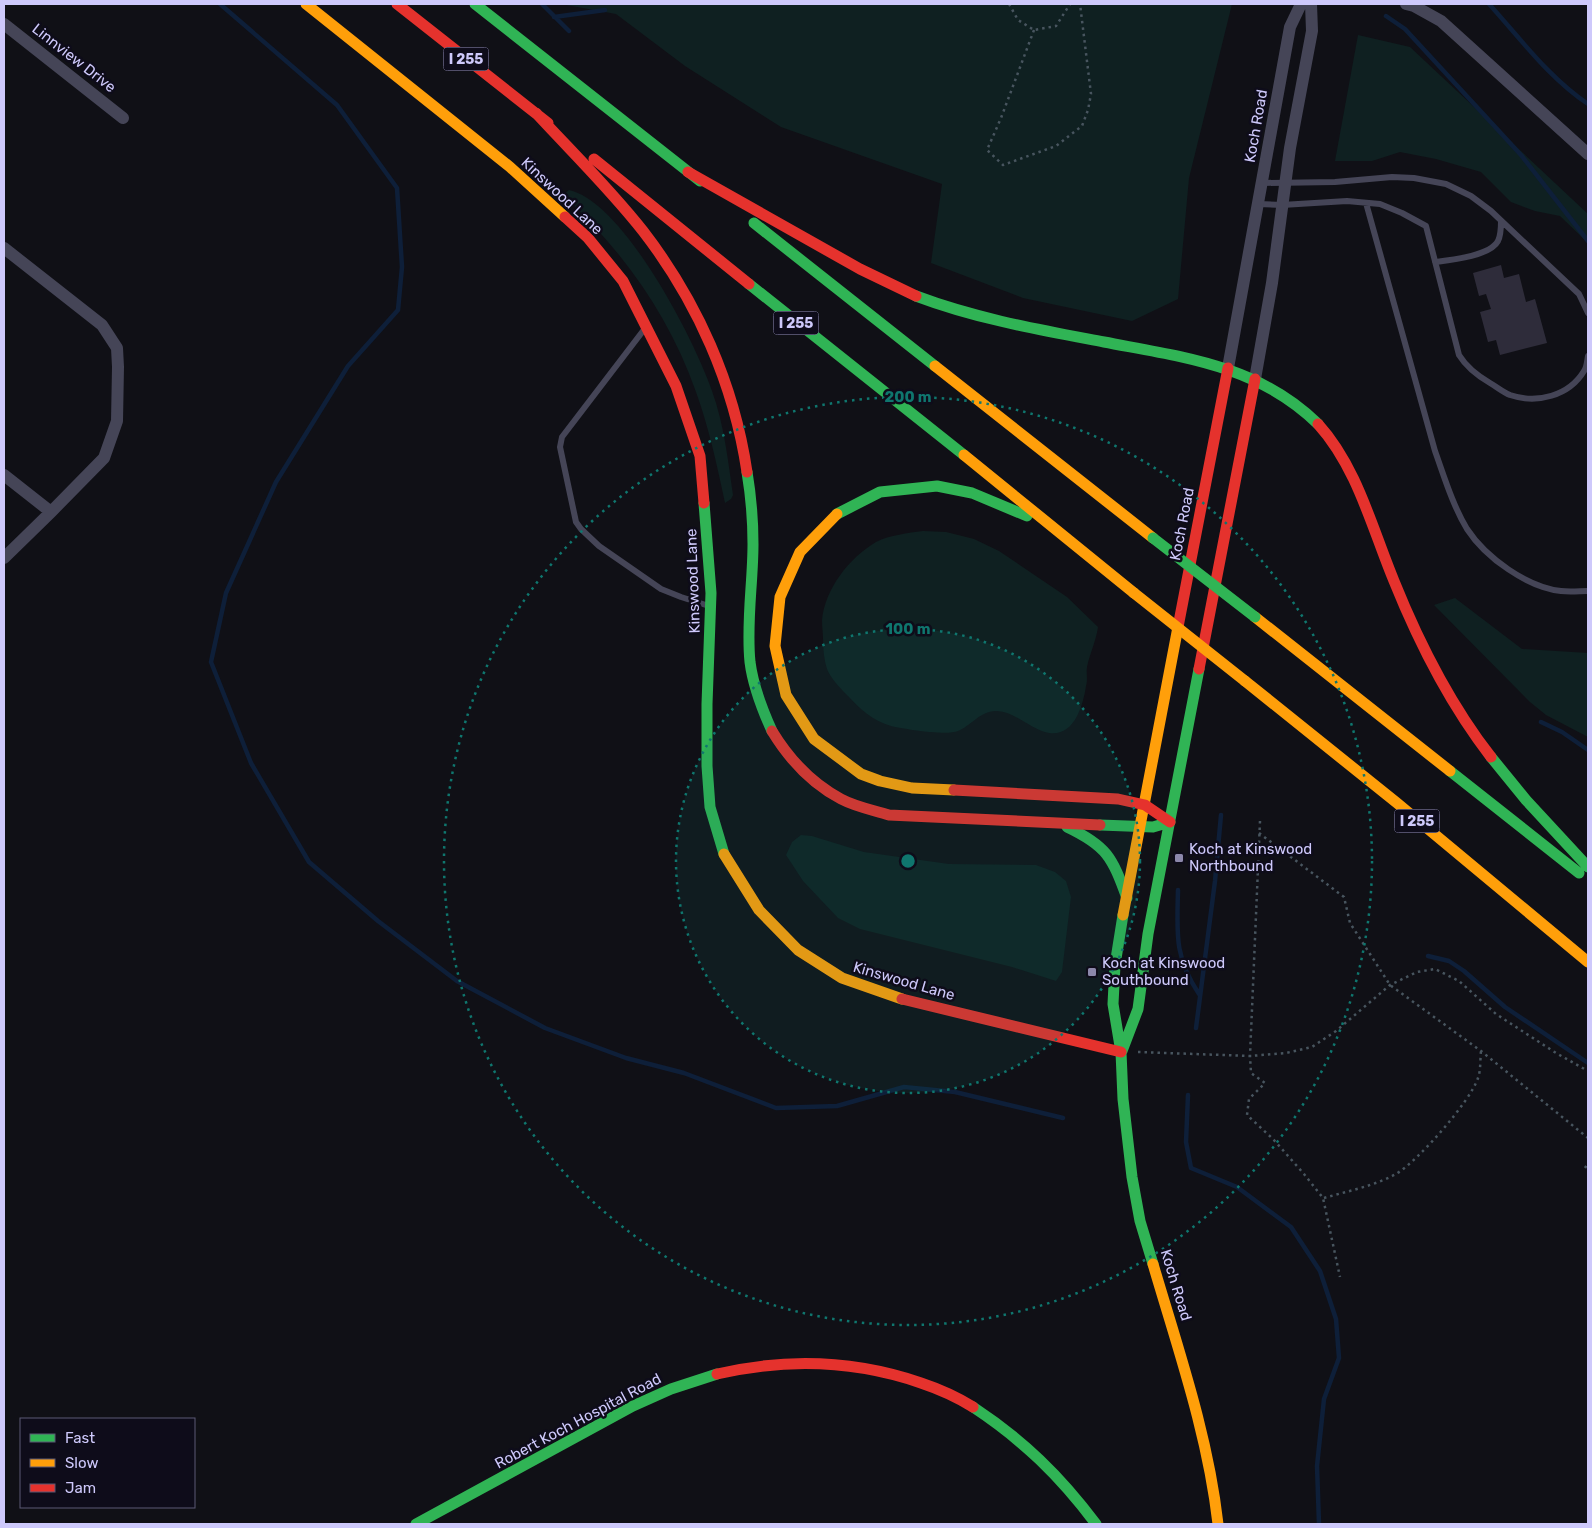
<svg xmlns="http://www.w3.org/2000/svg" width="1592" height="1528" font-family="Rubik,sans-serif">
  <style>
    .green { fill: #0f2021 }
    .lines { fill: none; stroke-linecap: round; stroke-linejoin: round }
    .stream { stroke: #0e1f39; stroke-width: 4.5 }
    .building { fill: #2e2c3a }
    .path { stroke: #48555f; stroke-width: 2.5; stroke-dasharray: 2.5 4; stroke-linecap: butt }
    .lane { stroke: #454557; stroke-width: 6 }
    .street { stroke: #454557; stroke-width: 12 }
    .fast { stroke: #30b455; stroke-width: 11 }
    .slow { stroke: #ff9f0a; stroke-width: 11 }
    .jam { stroke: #e5322d; stroke-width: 11 }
    .fast-bridge { stroke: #30b455; stroke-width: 11 }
    .slow-bridge { stroke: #ff9f0a; stroke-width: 11 }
    .ring { fill: none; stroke: #0f766e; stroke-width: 2.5; stroke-dasharray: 2.5 5 }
    .poi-dot { fill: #8c88ab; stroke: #0e0c1a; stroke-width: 2 }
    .labels { text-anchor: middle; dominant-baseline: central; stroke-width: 5; stroke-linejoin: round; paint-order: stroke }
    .shield { fill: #0e0c1a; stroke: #9490b8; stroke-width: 1 }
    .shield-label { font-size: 14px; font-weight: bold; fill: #cec9fb }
    .street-label { font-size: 15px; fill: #cec9fb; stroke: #0e0c1a }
    .poi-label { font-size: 15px; fill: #cec9fb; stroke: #0e0c1a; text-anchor: start }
    .centre { fill: #0f766e; stroke: #0e0c1a; stroke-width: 2.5 }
    .ring-label { font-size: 15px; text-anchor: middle; font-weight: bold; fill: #0f766e; stroke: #0e0c1a; stroke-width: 5; stroke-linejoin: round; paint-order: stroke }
  </style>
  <rect width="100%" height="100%" fill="#101016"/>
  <path class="green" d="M561,4H1232L1189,178L1178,299L1132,321L1023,298L931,263L942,184L781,127L685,66L616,14Z
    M1358,35L1410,47L1588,214V243L1560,216L1535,211L1511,202L1481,172L1436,159L1400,152L1372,161H1335Z
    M569,190C624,202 695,341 712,391C724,424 728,460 733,495L731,499L725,503C717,465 709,428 696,392C669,315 623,251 563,195Z
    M923,531L946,532L974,539L999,551L1067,597L1098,627C1096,641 1090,653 1087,667C1086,673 1088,680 1086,686C1083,706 1074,737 1049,733C1031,730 1016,712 997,711C981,710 971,726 958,731C947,736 903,729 891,726C873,721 860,709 848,696C840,688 831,679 827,669C824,660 823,649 823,639C823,633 822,627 822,620C825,589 849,558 876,542C890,535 908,533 923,531Z
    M1455,598L1522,649L1588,653V737L1546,715L1530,702L1434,605Z
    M801,835L812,836L864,852L949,864L1036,865L1055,872L1066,881L1071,897L1062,972L1056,981L1012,967L860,929L838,918L803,881L786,855L792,842Z"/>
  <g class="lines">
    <path class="stream" d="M220,4L337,105L397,188L402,267L398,310L348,366L276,482L226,593L211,662L251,763L309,862L378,921L457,981L545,1028L626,1058L684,1073L776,1108L837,1106L904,1087L955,1092L1063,1118
      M542,4L569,31
      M1489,4C1520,38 1549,78 1588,104
      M1386,16L1405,29L1521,155L1588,241
      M554,17L605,10
      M1541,722L1562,732L1588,750
      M1178,890C1177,933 1174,957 1199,994
      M1428,956L1449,961L1464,971L1505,1007L1588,1063
      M1196,1028L1215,881L1221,815
      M1188,1095L1186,1142L1191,1168L1237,1187L1291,1227L1320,1271L1336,1319L1339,1358L1324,1399L1317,1466L1319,1524"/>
  </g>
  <path class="building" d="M1501,265L1504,278L1519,274L1526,302L1535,299L1547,343L1500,355L1496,340L1488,342L1480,312L1491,309L1486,294L1479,296L1473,273Z"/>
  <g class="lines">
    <path class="path" d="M1009,4L1018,20L1034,30L1056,26L1070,4
      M1034,30L1001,118L987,150L1003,165L1056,146L1082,126L1088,110L1091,94L1080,4
      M1260,821L1250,1056L1251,1073L1265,1083L1249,1099L1247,1115L1273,1139L1304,1174L1323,1198L1340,1277
      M1259,833L1344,897L1350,923L1390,985L1481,1051L1588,1138
      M1138,1052L1250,1056L1286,1053L1312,1047L1336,1031L1390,985L1417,972L1435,969L1459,981L1496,1014L1556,1053L1588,1071
      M1585,1168L1588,1163
      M1324,1198C1348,1191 1374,1186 1396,1174C1418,1161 1470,1102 1478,1078C1481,1070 1480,1059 1481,1051"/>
    <path class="lane" d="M1262,183L1335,182L1392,177L1414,178L1446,184L1471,196L1491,211L1579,294L1588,313
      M1366,203L1435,451C1444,476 1453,506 1467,529C1486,558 1527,587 1561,591C1570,592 1580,591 1588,591
      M1258,204L1282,205L1347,201L1380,204L1402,213L1426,226L1459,355C1467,368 1478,376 1490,383C1497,387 1503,392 1510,395C1537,404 1569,396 1584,371C1587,367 1587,361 1588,356
      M1435,262C1451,260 1490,256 1498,241C1501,235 1501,227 1501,221
      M646,327L562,437L560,447L576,522L581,529L599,546L661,589L681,597L709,606"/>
    <path class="street" d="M1406,4L1414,6L1441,21L1588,154
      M4,24L123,118
      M4,248L102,325L117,348L118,367L117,421L104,458L51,512L4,558
      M1228,368L1290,27L1301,4
      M1255,379L1272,283L1290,148L1312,31L1311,4
      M4,475L51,512"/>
    <path class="fast" d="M475,4L700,181
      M754,223L935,366
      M749,284L964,455
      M916,296C977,319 1041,330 1104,342C1183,357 1258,365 1318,424
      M747,472C751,496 753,520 753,544C753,583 746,623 750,662C753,686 762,709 772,731
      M704,503L711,593L707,704V766L710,807L724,854
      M837,514L880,492L937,486L972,493L1027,516
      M1491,757L1526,800L1588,867
      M1450,771L1579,873
      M1100,825L1153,827L1170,822
      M1067,827C1107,846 1112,857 1127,898
      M1123,915L1115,965L1113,1004L1121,1052L1123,1099L1132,1177L1140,1221L1153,1264
      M1122,1051L1138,1009L1148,934L1199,669
      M973,1407C1023,1440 1060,1476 1096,1524
      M416,1524L633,1406L671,1389L717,1374"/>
    <path class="slow" d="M306,4L510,167L565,217
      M935,366L1153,538
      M964,455L1134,593
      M837,514L800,552L780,597L775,646L786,695L814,739L861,774L880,781L912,788L954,790
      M1255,617L1450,771
      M1245,681L1397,803L1588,962
      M724,854L759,910L798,950L842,978L902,999
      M1123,915L1178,627
      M1153,1264C1178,1349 1208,1435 1218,1524"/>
    <path class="jam" d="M397,4L548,123
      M536,113C572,152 610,189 643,231C697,301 734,384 747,472
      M594,159L749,284
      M688,172L860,269L916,296
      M565,217L588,238L623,281L676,386L700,456L704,503
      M1318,424C1357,467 1372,528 1394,581C1419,643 1449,703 1491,757
      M1178,627L1228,368
      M1199,669L1255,379
      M772,731C789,759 811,783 841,799C856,807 873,810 889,815L1100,825
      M954,790L1118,799L1145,805L1170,822
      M902,999L1121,1052
      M717,1374C786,1358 854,1360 921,1383C939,1389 957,1397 973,1407"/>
    <path class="fast-bridge" d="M1153,538L1255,617"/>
    <path class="slow-bridge" d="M1134,593L1245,681"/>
  </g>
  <circle cx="908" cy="861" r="232" fill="#0f766e" fill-opacity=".12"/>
  <g class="ring">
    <circle cx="908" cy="861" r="232"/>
    <circle cx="908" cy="861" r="464"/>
  </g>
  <g class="poi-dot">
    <rect x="1174" y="853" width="10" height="10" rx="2.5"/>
    <rect x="1087" y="967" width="10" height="10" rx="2.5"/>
  </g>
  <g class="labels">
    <g class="shield">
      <rect x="443.5" y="47.5" width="45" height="23" rx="4"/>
      <rect x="773.5" y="311.5" width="45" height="23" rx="4"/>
      <rect x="1394.5" y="809.5" width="45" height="23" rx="4"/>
    </g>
    <g class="shield-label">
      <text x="466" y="59">I 255</text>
      <text x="796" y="323">I 255</text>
      <text x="1417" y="821">I 255</text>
    </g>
    <g class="street-label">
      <text transform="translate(74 58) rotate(38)">Linnview Drive</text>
      <text transform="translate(1256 126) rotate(-80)">Koch Road</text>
      <text transform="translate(562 196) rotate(43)">Kinswood Lane</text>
      <text transform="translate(1182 524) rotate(-79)">Koch Road</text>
      <text transform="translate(693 581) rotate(-92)">Kinswood Lane</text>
      <text transform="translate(904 981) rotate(16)">Kinswood Lane</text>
      <text transform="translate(1176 1285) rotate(73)">Koch Road</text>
      <text transform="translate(578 1421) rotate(-28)">Robert Koch Hospital Road</text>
    </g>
    <g class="poi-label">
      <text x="1189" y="849">Koch at Kinswood<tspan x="1189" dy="17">Northbound</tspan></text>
      <text x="1102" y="963">Koch at Kinswood<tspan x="1102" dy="17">Southbound</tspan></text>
    </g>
  </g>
  <circle cx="908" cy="861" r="8" class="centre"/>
  <g class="ring-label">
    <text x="908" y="402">200 m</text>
    <text x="908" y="634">100 m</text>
  </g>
  <rect width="1592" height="1528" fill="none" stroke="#cec9fb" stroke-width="10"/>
  <rect x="20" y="1418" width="175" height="90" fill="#0e0c1a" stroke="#5b5874"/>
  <rect x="30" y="1434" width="25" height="8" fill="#30b455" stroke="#5b5874"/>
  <text x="65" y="1443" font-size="15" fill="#cec9fb">Fast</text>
  <rect x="30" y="1459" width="25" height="8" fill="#ff9f0a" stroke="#5b5874"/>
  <text x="65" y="1468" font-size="15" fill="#cec9fb">Slow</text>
  <rect x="30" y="1484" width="25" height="8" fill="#e5322d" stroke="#5b5874"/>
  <text x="65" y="1493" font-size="15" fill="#cec9fb">Jam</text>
</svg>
